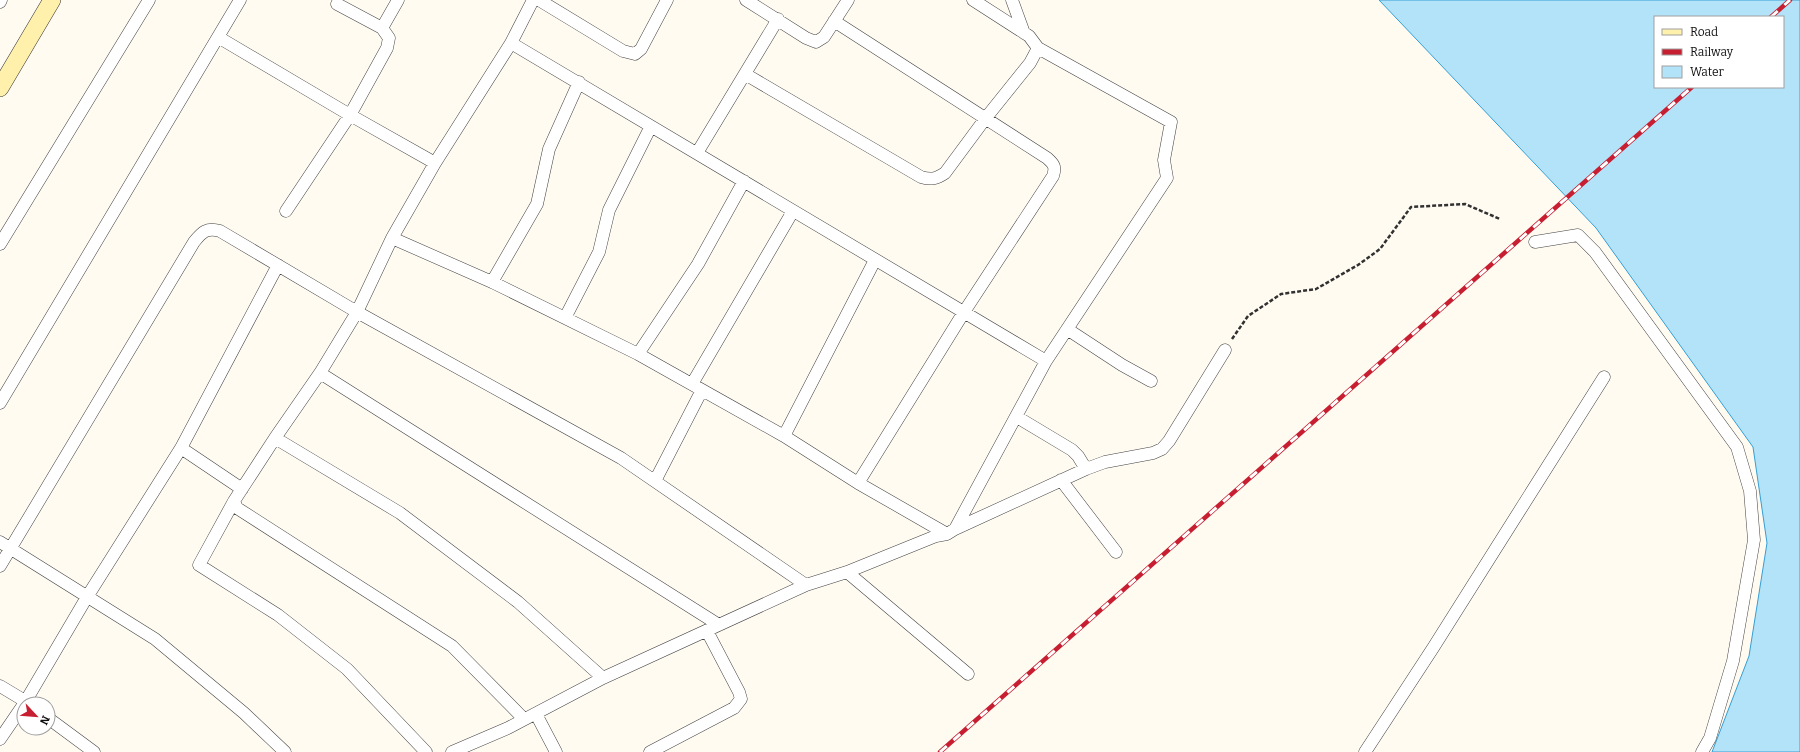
<svg xmlns="http://www.w3.org/2000/svg" width="1800" height="752" font-family="Bitter,serif">
  <style>
    .water { fill: #b3e3f9; stroke: #369ed4; fill-rule: evenodd }
    .lines { fill: none; stroke-linecap: round; stroke-linejoin: round }
    .street-casing { stroke: #424242; stroke-width: 13 }
    .secondary-casing { stroke: #313131; stroke-width: 18 }
    .path { stroke: #313131; stroke-width: 2.5; stroke-dasharray: 4 2; stroke-linecap: butt }
    .street { stroke: #fff; stroke-width: 12 }
    .secondary { stroke: #fff1ac; stroke-width: 17 }
    .rail-casing { stroke: #c71f31; stroke-width: 4.5 }
    .rail { stroke: #fff; stroke-width: 3; stroke-dasharray: 9; stroke-linecap: butt }
  </style>
  <rect width="100%" height="100%" fill="#fffbf1"/>
  <path class="water" d="M1379,0H1800V752H1712L1749,656L1767,543L1753,447L1596,228ZM1655,17H1783V87H1655Z"/>
  <g class="lines">
    <g class="street-casing">
      <path id="street" d="M539,0L623,51L635,54L641,49L667,0
        M746,0L806,38L816,42L824,37L848,0
        M1012,0L1024,33
        M0,2L1,0
        M834,21L1047,158C1054,164 1056,167 1053,176L964,312L858,483
        M382,28L398,0
        M218,37L350,115L435,163
        M511,43L1046,361
        M745,74L921,177C931,180 936,179 945,173L985,119L1030,63L1038,48L1029,36L973,0
        M697,153L778,19
        M286,211L350,115L387,48L389,38L382,28L337,4
        M392,238L492,282L638,354L784,436L858,483L947,534
        M1535,242L1578,235L1595,252L1737,447L1750,491L1754,540L1733,661L1710,738L1702,752
        M0,244L149,0
        M492,282L537,204L549,149L579,82
        M565,318L599,252L609,210L651,126
        M1067,329L1122,365L1151,381
        M638,354L698,264L744,181
        M320,373L719,625
        M692,384L793,211
        M0,403L240,0
        M1017,417L1072,450L1078,456L1086,469
        M784,436L875,260
        M275,438L400,513L518,602L603,678
        M181,448L242,489
        M1061,480L1116,552
        M655,481L702,390
        M234,501L199,565L278,615L347,669L426,752
        M955,529L1046,361L1167,178L1164,160L1171,122L1038,48
        M0,542L155,639L244,713L285,752
        M0,566L194,242C202,232 207,227 220,231L357,312L621,458L806,585
        M847,572L968,674
        M0,686L30,704
        M24,704L87,597L181,448L278,265
        M536,714L556,752
        M48,718L94,752
        M524,719L452,646L237,508L234,501L275,438L320,373L357,312L392,238L435,163L511,43L533,0
        M0,739L24,704
        M452,752L508,728L603,678L806,585L847,572L936,536L947,534L955,529L1086,469L1105,462L1153,453L1162,449L1169,441L1225,350
        M650,752L734,708L741,699L739,692L707,631
        M1365,752L1433,648L1604,377"/>
    </g>
    <g class="secondary-casing">
      <path id="secondary" d="M0,88L52,0"/>
    </g>
    <path class="path" d="M1232,339L1248,316L1281,294L1316,289L1358,265L1380,249L1411,207L1465,204L1500,219"/>
    <use href="#street" class="street"/>
    <use href="#secondary" class="secondary"/>
    <g class="rail-casing">
      <path id="rail" d="M1771,17L1790,0
        M940,752L1692,87"/>
    </g>
    <use href="#rail" class="rail"/>
  </g>
  <rect x="1654" y="16" width="130" height="72" fill="#ffffff" stroke="#9f9f9f"/>
  <rect x="1662" y="29" width="20" height="6" fill="#fff1ac" stroke="#9f9f9f"/>
  <text x="1690" y="36" font-size="12" fill="#0f0f0f">Road</text>
  <rect x="1662" y="49" width="20" height="6" fill="#c71f31" stroke="#9f9f9f"/>
  <text x="1690" y="56" font-size="12" fill="#0f0f0f">Railway</text>
  <rect x="1662" y="66" width="20" height="12" fill="#b3e3f9" stroke="#9f9f9f"/>
  <text x="1690" y="76" font-size="12" fill="#0f0f0f">Water</text>
  <g transform="translate(36 716) rotate(116)"><circle r="19" fill="#ffffff" stroke="#9f9f9f"/>
  <path d="M0-3L7 15L0 10L-7 15Z" fill="#c71f31"/>
  <text y="-6" font-size="11" font-weight="bold" text-anchor="middle" fill="#0f0f0f">N</text>
  </g>
</svg>
